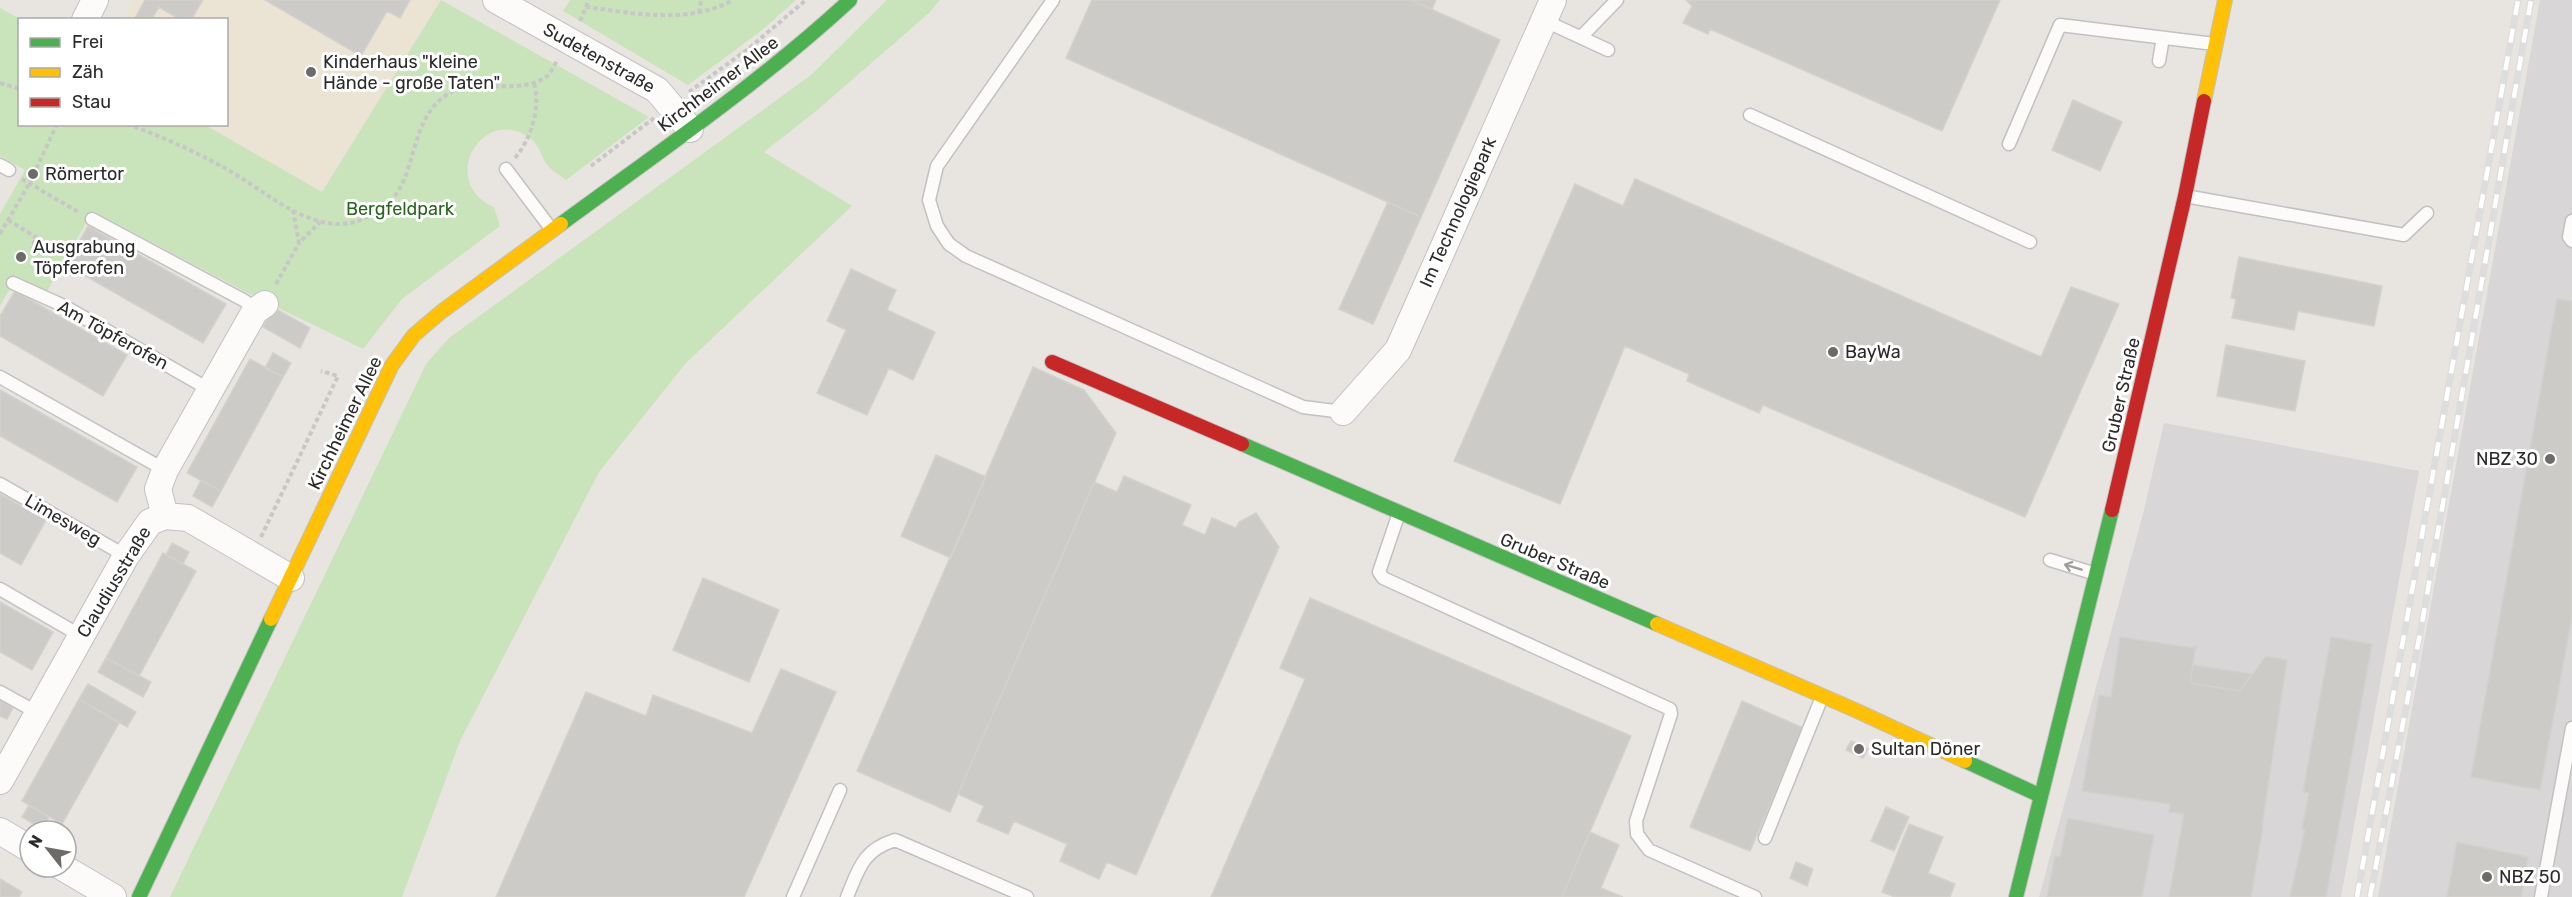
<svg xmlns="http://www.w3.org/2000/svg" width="2572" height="897" font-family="Rubik,sans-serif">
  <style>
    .industrial { fill: #d8d6d7 }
    .education { fill: #ebe4d5 }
    .green { fill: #c9e3ba }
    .building { fill: #cdcbc7; stroke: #d3d1cc; stroke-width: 1.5 }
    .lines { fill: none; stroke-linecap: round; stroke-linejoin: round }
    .lane-casing { stroke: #c2c1c1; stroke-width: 15 }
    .street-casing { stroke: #c2c1c1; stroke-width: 28 }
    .fast-casing { stroke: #c2c1c1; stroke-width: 16 }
    .slow-casing { stroke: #c2c1c1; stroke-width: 16 }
    .jam-casing { stroke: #c2c1c1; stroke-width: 16 }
    .path { stroke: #c8c7c7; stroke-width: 4; stroke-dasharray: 4.5 3; stroke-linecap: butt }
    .lane { stroke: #fcfbfa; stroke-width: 12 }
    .street { stroke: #fcfbfa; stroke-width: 26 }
    .fast { stroke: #4caf50; stroke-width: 14 }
    .slow { stroke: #ffc107; stroke-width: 14 }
    .jam { stroke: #c62828; stroke-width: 14 }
    .rail-casing { stroke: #deddde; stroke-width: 7 }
    .rail { stroke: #fff; stroke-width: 4.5; stroke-dasharray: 14; stroke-linecap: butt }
    .oneway { stroke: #9e9d9c }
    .poi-dot { fill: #6c6b6a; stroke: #fff; stroke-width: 2 }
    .labels { text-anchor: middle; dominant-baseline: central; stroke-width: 6; stroke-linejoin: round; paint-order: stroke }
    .street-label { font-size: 18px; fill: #2a2a2a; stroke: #fff }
    .poi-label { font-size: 18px; fill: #2a2a2a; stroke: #fff; text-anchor: start }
    .park-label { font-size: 18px; fill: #28651c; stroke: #fff }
  </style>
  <rect width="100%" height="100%" fill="#e8e5e0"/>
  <path class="industrial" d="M2540,0H2572V897H2378Z
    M2164,423L2419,471L2341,897H2039L2143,514Z"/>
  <path class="education" d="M134,0H441L322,193L205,125L226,124V20H123Z"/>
  <path class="green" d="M441,0L649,117L566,180C560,175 549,169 545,162C540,152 538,143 527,136C481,107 438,182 494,207L500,226L402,299L363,349L246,292L93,211L46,293L15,280L0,306V214L25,170L0,156V8L20,19V124L205,125L322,192Z
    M570,0H796L761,31L688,85L563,11Z
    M887,0H940L929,13L816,111L764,152L852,206L685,364L599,472L460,741L402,897H170L426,364L449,338L811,75Z"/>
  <path class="building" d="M145,0H203L191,20H181L159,7L151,20H134Z
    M265,0H410L400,18L387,11L361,56Z
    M1092,0H1411L1500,40L1421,217L1066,58Z
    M1411,0H1436L1432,9Z
    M1686,0H2000L1942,131L1710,29L1708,34L1683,23L1692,6Z
    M2073,100L2122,122L2100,171L2052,150Z
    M1635,179L2041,357L2071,287L2119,304L2025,517L1763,405L1759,413L1687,381L1689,374L1625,346L1560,504L1454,461L1575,184L1623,206Z
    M1388,202L1421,217L1373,324L1339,309Z
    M88,226L226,304L203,343L66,265Z
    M2239,257L2382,286L2374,326L2298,311L2294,330L2232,318L2236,299L2231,298Z
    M851,269L896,290L887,310L935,332L913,380L889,368L867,415L817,393L846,330L827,321Z
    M15,291L127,355L103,396L0,336V316Z
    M2557,299L2572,301V617L2540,790L2471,777Z
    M274,308L310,328L300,348L263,327Z
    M2226,345L2305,361L2295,411L2217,396Z
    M273,353L291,363L283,377L265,368Z
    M250,359L283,377L221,491L187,473Z
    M1033,367L1084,390L1116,433L950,812L857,771Z
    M0,390L137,467L117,502L0,436Z
    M936,455L986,477L951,558L901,536Z
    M1124,476L1191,505L1182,525L1205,535L1212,518L1236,528L1239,522L1256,513L1279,547L1136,875L1107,862L1099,879L1060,861L1067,844L1014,821L1008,834L977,821L984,806L958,794L1094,482L1117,492Z
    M201,480L221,491L212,507L193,496Z
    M0,494L46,520L21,565L0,553Z
    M172,543L189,552L183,564L166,555Z
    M163,553L196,571L139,676L106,658Z
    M703,578L779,610L749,682L673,650Z
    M1310,598L1631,736L1562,897H1211L1305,679L1280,668Z
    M0,602L53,632L32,670L0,652Z
    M2120,637L2194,648L2196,645L2190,683L2240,691L2266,656L2287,660L2262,826H2263L2251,897H2169L2184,814L2169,812L2170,804L2082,791L2099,695L2111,697Z
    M2331,637L2372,644L2326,897H2290L2305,829H2302L2309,793L2303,792Z
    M106,658L151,682L143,697L98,672Z
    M2193,665L2252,674L2240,691L2190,683Z
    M781,669L836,692L744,897H496L586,692L646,716L653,695L752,733Z
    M88,684L136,712L127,727L79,699Z
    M79,699L119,723L62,824L22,801Z
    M0,701L13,708L7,719L0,716Z
    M1742,701L1803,728L1750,851L1690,827Z
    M1851,741L1868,749L1863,758L1846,750Z
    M29,805L49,817L42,829L22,817Z
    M1886,807L1909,817L1894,851L1871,841Z
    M2068,818L2154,835L2142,897H2047L2055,856L2060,857Z
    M1909,824L1943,837L1928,873L1955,884L1950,897H1895L1882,892Z
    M1590,832L1619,845L1601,888L1623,897H1562Z
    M2457,842L2528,857L2521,897H2447Z
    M1796,862L1813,869L1807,886L1790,878Z
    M0,879L22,892L19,897H0Z"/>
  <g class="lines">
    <g class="lane-casing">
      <path id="lane" d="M1053,0L937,166L929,200L937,226L949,244L966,256L1303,407L1343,412
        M1543,20L1608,50
        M1581,37L1617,0
        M2159,61L2163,38
        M1750,115L2030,242
        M2009,144L2060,25L2214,44
        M0,165L9,170
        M506,169L552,230
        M2185,196L2404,235L2427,213
        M92,219L245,301L255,311
        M2572,221L2569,237L2572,241
        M13,283L64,306L210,390
        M0,377L165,470
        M0,484L126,556
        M1399,513L1379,572L1383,578L1670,709L1671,714L1636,821L1637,834L1649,850L1755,897
        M2050,560L2096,574
        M0,589L81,636
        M0,692L38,713
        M1765,838L1822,697
        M793,897L840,790
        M847,897C859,868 863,850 895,840L1027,897
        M2541,897L2572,728"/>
    </g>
    <g class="street-casing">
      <path id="street" d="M496,0L657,90L690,129
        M85,20L95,0
        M1343,412L1398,350L1553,0
        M165,516L158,489L165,470L255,311L265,304
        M0,781L126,556L150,522L165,516L188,518L291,578
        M0,831L30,849
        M62,867L113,897"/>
    </g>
    <g class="fast-casing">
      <path id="fast" d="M561,224C659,152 760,83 850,0
        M1242,444L1657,624
        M1965,761L2041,796
        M139,897L271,619
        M2016,897L2112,510"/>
    </g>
    <g class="slow-casing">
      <path id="slow" d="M2204,101L2225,0
        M271,619L392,365L414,335L441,312L561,224
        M1657,624L1855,710L1965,761"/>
    </g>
    <g class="jam-casing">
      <path id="jam" d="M1052,362L1242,444
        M2112,510L2185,196L2204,101"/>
    </g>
    <path class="path" d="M586,7C633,13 689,25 733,0
      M699,13L701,0
      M580,21L589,0
      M0,83L20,89
      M689,92L748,49L806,0
      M127,124C161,136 192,150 223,167C268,191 324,250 377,211C384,206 392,200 397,193C416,165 413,115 448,94C477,77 518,96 546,77C551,74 554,65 558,59
      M515,158C531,139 541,108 534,83
      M591,166L654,118
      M22,179L80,213
      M293,210L299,243L320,222
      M8,220L37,238L31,248
      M0,234L29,184L57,124
      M276,284L299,243
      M261,537L338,376L321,371"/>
    <use href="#lane" class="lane"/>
    <use href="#street" class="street"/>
    <use href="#fast" class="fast"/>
    <use href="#slow" class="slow"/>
    <use href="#jam" class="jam"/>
    <g class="rail-casing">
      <path id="rail" d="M2357,897L2518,0
        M2370,897L2422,623L2531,0"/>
    </g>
    <use href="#rail" class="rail"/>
  </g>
  <defs><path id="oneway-shaft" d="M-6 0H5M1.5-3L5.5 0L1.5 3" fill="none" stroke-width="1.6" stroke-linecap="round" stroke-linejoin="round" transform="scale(1.5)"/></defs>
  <use class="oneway" href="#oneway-shaft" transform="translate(2073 567) rotate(-163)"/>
  <g class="poi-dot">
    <circle cx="311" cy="72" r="6"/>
    <circle cx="33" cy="174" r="6"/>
    <circle cx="21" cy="257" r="6"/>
    <circle cx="1833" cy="352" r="6"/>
    <circle cx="2550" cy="459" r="6"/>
    <circle cx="1859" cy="749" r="6"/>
    <circle cx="2487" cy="877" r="6"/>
  </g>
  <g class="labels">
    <g class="street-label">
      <text transform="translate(599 58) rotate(29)">Sudetenstraße</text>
      <text transform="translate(718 84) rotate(-37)">Kirchheimer Allee</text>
      <text transform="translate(1458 212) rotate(-66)">Im Technologiepark</text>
      <text transform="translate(113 335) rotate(29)">Am Töpferofen</text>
      <text transform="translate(2121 395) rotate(-77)">Gruber Straße</text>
      <text transform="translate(345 423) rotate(-64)">Kirchheimer Allee</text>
      <text transform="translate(63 520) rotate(30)">Limesweg</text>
      <text transform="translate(1555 561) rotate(23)">Gruber Straße</text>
      <text transform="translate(114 582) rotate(-59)">Claudiusstraße</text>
    </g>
    <g class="poi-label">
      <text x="323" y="62">Kinderhaus "kleine<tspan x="323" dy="21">Hände - große Taten"</tspan></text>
      <text x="45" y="174">Römertor</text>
      <text x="33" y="247">Ausgrabung<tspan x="33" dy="21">Töpferofen</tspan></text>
      <text x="1845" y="352">BayWa</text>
      <text x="2538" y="459" text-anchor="end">NBZ 30</text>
      <text x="1871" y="749">Sultan Döner</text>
      <text x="2499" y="877">NBZ 50</text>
    </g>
    <g class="park-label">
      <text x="400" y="209">Bergfeldpark</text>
    </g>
  </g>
  <rect x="18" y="18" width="210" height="108" fill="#ffffff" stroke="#aaaaaa" stroke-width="1.5"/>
  <rect x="30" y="38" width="30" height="9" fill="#4caf50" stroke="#aaaaaa" stroke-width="1.5"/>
  <text x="72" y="48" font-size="18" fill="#2a2a2a">Frei</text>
  <rect x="30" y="68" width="30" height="9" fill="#ffc107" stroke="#aaaaaa" stroke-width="1.5"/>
  <text x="72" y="78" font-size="18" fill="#2a2a2a">Zäh</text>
  <rect x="30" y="98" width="30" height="9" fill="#c62828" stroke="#aaaaaa" stroke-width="1.5"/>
  <text x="72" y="108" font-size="18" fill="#2a2a2a">Stau</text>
  <g transform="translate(48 849) rotate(301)"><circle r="28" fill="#ffffff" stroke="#aaaaaa" stroke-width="1.5"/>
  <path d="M0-4.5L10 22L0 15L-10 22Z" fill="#6c6b6a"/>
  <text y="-9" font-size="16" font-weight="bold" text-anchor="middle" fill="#2a2a2a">N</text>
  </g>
</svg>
